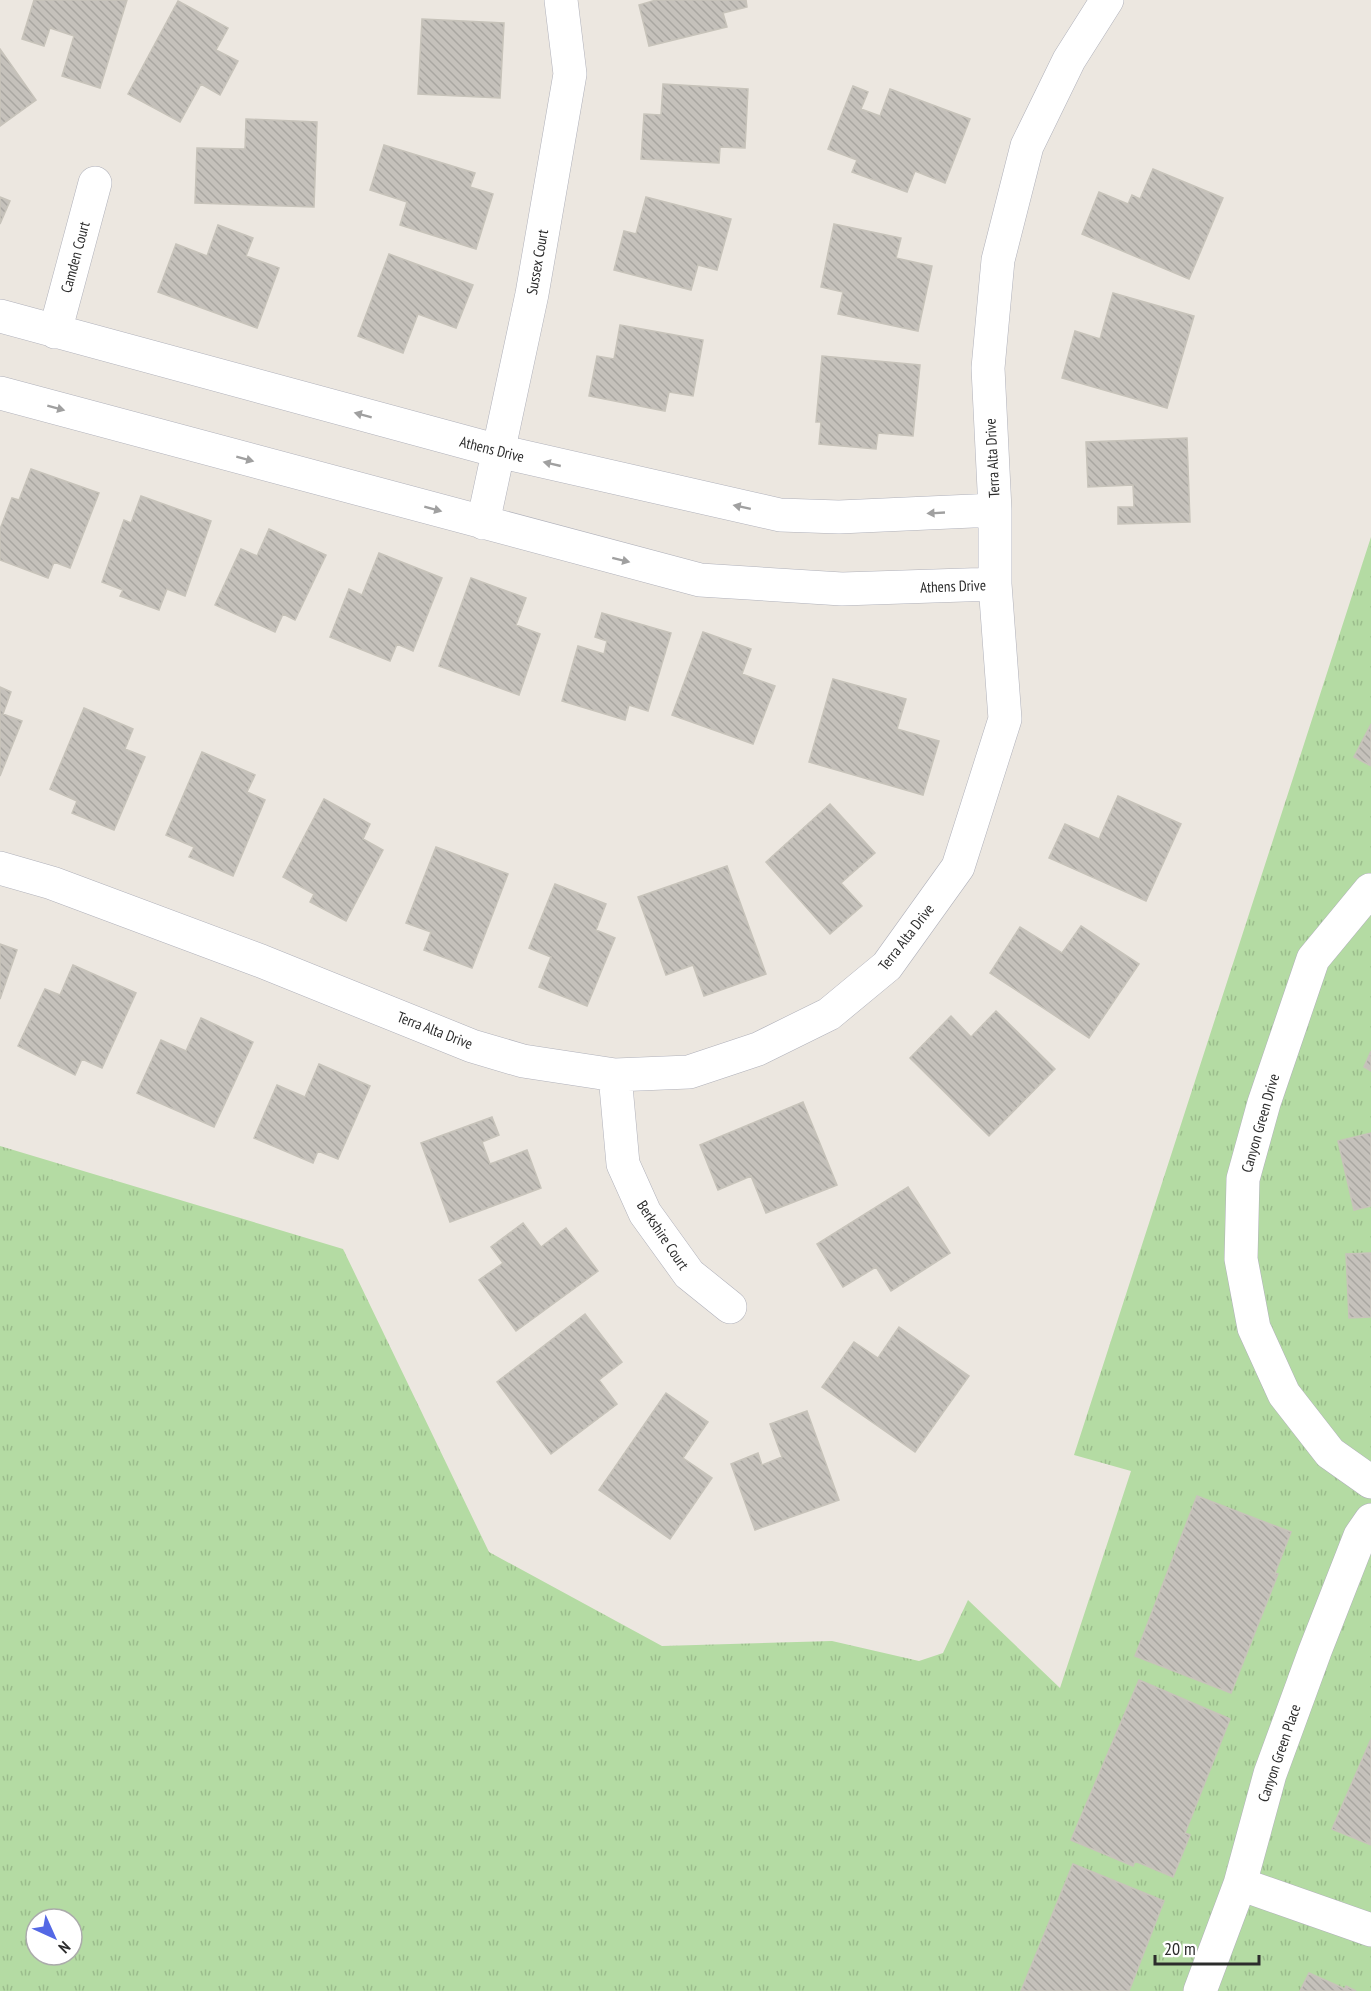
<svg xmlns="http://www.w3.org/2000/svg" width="1371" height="1991" font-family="'PT Sans Narrow',sans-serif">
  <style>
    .grass { fill: url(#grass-tufts); fill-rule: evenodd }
    .building { fill: url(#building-back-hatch); stroke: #c7c3ba; stroke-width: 1.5 }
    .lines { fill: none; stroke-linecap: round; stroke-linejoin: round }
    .minor-casing { stroke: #b0b1ba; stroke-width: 34 }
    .minor { stroke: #fff; stroke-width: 33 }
    .oneway { fill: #a0a0a0 }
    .labels { text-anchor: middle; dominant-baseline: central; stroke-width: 4.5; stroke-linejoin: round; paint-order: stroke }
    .street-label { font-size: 15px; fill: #2c2c2c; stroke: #fff }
  </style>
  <defs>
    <pattern id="grass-tufts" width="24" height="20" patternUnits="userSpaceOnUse" patternTransform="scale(1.5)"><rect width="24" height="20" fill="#b4dba3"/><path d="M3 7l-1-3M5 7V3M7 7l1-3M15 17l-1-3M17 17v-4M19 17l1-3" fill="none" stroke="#9bbc8c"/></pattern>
    <pattern id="building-back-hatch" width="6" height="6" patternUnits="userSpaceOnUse" patternTransform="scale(1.5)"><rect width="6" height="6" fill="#c5c1bb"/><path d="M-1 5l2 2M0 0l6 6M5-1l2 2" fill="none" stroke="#a9a6a1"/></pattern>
  </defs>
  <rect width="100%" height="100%" fill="#ece7e0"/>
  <path class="grass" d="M1371,537V1991H0V1146L343,1249L489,1552L662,1646L832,1641L919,1661L943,1653L968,1600L1060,1688L1131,1471L1074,1455ZM36,1919H72V1955H36Z"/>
  <path class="building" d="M34,0H127L100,88L62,76L74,36L50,28L44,46L22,39Z
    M746,0L747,7L723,13L727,27L649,46L639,5L656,0Z
    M178,1L228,28L216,50L238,61L220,95L201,84L180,122L128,94Z
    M422,19L504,23L500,98L418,94Z
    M0,49L36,100L0,126Z
    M663,84L748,89L745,148L720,147L719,163L641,159L644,114L661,115Z
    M853,86L868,92L861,109L880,116L890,89L970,119L945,183L915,171L907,192L852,172L857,160L828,149Z
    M246,119L317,122L314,207L195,203L197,148L245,149Z
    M384,145L475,173L470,187L493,194L476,249L400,225L407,202L370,190Z
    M1153,169L1223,198L1189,279L1082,234L1099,192L1128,204L1132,195L1140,199Z
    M0,197L10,201L0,224Z
    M646,197L731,219L717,270L698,265L691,290L614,270L624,231L636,234Z
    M834,224L901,238L896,258L932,266L918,331L838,314L843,292L821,287Z
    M218,225L253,238L246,256L279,268L257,328L158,292L176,244L207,256Z
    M389,254L473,285L456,328L418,314L403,353L358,336Z
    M1113,293L1194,316L1167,408L1062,378L1075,331L1100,339Z
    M620,325L703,340L693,396L669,392L665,411L589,396L597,356L614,359Z
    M822,356L920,365L913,436L878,433L876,449L819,444L821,422H816Z
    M1187,438L1190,522L1118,524V507H1134L1133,485L1088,487L1086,442Z
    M31,469L99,493L70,568L54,562L48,578L0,560V529L12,498L19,500Z
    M141,496L211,521L185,596L167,589L159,610L120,596L123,590L102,582L124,520L131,523Z
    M269,529L326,555L295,620L283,614L275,632L215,605L241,549L257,556Z
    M379,553L442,578L413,651L397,644L390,661L330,637L349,589L362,595Z
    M471,578L526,598L516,625L540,634L519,695L439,666Z
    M602,613L671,633L648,711L629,705L625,720L562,701L578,646L604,654L607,641L595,637Z
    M703,632L751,649L742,674L775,686L753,744L672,715Z
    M833,679L906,699L897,729L939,741L923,795L809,762Z
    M0,687L11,692L3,714L22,721L0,776Z
    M84,708L133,729L125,749L145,757L114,830L72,813L77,801L50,789Z
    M1371,724V766L1354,757Z
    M202,752L255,775L247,792L265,800L233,876L189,857L194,847L166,835Z
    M1118,796L1181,824L1146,901L1049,858L1065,824L1099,839Z
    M324,799L370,824L363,839L383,850L346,921L310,902L314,894L283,877Z
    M830,804L875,853L841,883L862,906L830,934L766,862Z
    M436,847L508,874L472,968L424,950L431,932L406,923Z
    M727,866L766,974L704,996L693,965L666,975L638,897Z
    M555,884L606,904L596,930L615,938L587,1006L539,987L551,957L529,948Z
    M1081,926L1139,964L1089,1038L990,973L1020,927L1062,953Z
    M0,944L17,950L0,999Z
    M73,965L136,993L102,1068L82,1059L75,1075L18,1046L45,989L60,995Z
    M996,1011L1055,1069L989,1136L910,1058L951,1016L971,1037Z
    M201,1018L253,1042L214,1127L137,1093L161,1040L186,1051Z
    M1371,1051V1071L1364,1067Z
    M319,1064L370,1086L338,1159L318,1151L313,1163L254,1138L277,1085L305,1097Z
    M803,1102L837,1185L766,1213L751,1176L718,1190L700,1145Z
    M492,1117L499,1135L482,1142L490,1164L527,1150L541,1188L450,1222L421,1143Z
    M1371,1133V1206L1354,1210L1338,1141Z
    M908,1187L950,1253L891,1291L876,1267L843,1287L817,1244Z
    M523,1223L541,1247L566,1228L598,1271L516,1331L479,1280L503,1263L491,1247Z
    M1371,1253V1317L1349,1318L1346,1254Z
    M585,1314L622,1362L599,1380L617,1404L551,1454L497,1382Z
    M899,1327L969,1376L915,1452L822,1387L854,1342L878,1358Z
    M666,1393L708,1422L683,1458L712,1478L670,1539L599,1490Z
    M807,1411L839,1500L755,1530L731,1464L758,1453L762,1465L782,1457L770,1424Z
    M1197,1496L1291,1532L1275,1573L1278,1574L1231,1693L1135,1656Z
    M1139,1680L1230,1719L1185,1833L1190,1835L1173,1877L1135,1861L1133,1866L1071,1840Z
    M1371,1739V1845L1332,1829Z
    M1073,1864L1164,1901L1129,1991H1021Z
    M1309,1973L1345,1989L1346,1986L1356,1991H1300Z"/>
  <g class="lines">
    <g class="minor-casing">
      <path id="minor" d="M0,316L498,451L780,515L839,517L995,510
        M55,332L95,183
        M0,393L700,580L842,589L995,584
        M483,523L532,294L570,74L561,0
        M0,868L52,883L261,961L472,1046L523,1061L615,1075L689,1072L758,1049L829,1014L887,966L958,867L1005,719L995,584V510L988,368L998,260L1027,146L1069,60L1107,0
        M1370,890L1313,959L1264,1103L1243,1179L1241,1259L1254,1328L1284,1394L1330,1453L1371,1482
        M615,1075L623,1164L645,1213L689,1274L730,1307
        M1240,1884L1371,1930
        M1200,1991L1240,1884L1270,1774L1315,1651L1360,1536L1371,1520"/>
    </g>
    <use href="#minor" class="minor"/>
  </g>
  <defs><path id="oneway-solid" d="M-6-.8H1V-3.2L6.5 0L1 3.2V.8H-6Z" transform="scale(1.5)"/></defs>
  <g class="oneway">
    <use href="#oneway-solid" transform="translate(56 408) rotate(15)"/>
    <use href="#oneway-solid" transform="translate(363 415) rotate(-165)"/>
    <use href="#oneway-solid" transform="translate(245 459) rotate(15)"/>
    <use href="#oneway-solid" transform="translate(552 464) rotate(-167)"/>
    <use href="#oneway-solid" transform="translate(742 507) rotate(-168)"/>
    <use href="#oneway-solid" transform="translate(433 509) rotate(15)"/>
    <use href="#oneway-solid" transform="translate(936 513) rotate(177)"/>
    <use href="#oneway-solid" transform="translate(621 560) rotate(14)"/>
  </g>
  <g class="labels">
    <g class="street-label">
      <text transform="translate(75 257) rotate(-75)">Camden Court</text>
      <text transform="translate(537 262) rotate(-80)">Sussex Court</text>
      <text transform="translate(492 449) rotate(14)">Athens Drive</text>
      <text transform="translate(992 458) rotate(-93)">Terra Alta Drive</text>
      <text transform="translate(953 586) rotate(-2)">Athens Drive</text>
      <text transform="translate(906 937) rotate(-52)">Terra Alta Drive</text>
      <text transform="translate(435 1030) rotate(21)">Terra Alta Drive</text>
      <text transform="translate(1260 1123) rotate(-74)">Canyon Green Drive</text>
      <text transform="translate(663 1235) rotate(56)">Berkshire Court</text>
      <text transform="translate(1279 1753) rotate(-71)">Canyon Green Place</text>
    </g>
  </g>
  <g transform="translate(54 1937) rotate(135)"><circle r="28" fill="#ffffff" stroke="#ababab" stroke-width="1.5"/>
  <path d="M0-4.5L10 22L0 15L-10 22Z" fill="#5468e5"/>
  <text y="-9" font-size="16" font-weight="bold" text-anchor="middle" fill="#2c2c2c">N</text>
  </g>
  <path d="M1155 1955v9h104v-9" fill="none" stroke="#2c2c2c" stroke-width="3"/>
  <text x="1164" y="1955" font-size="18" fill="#2c2c2c" stroke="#ffffff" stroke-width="4.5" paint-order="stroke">20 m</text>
</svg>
